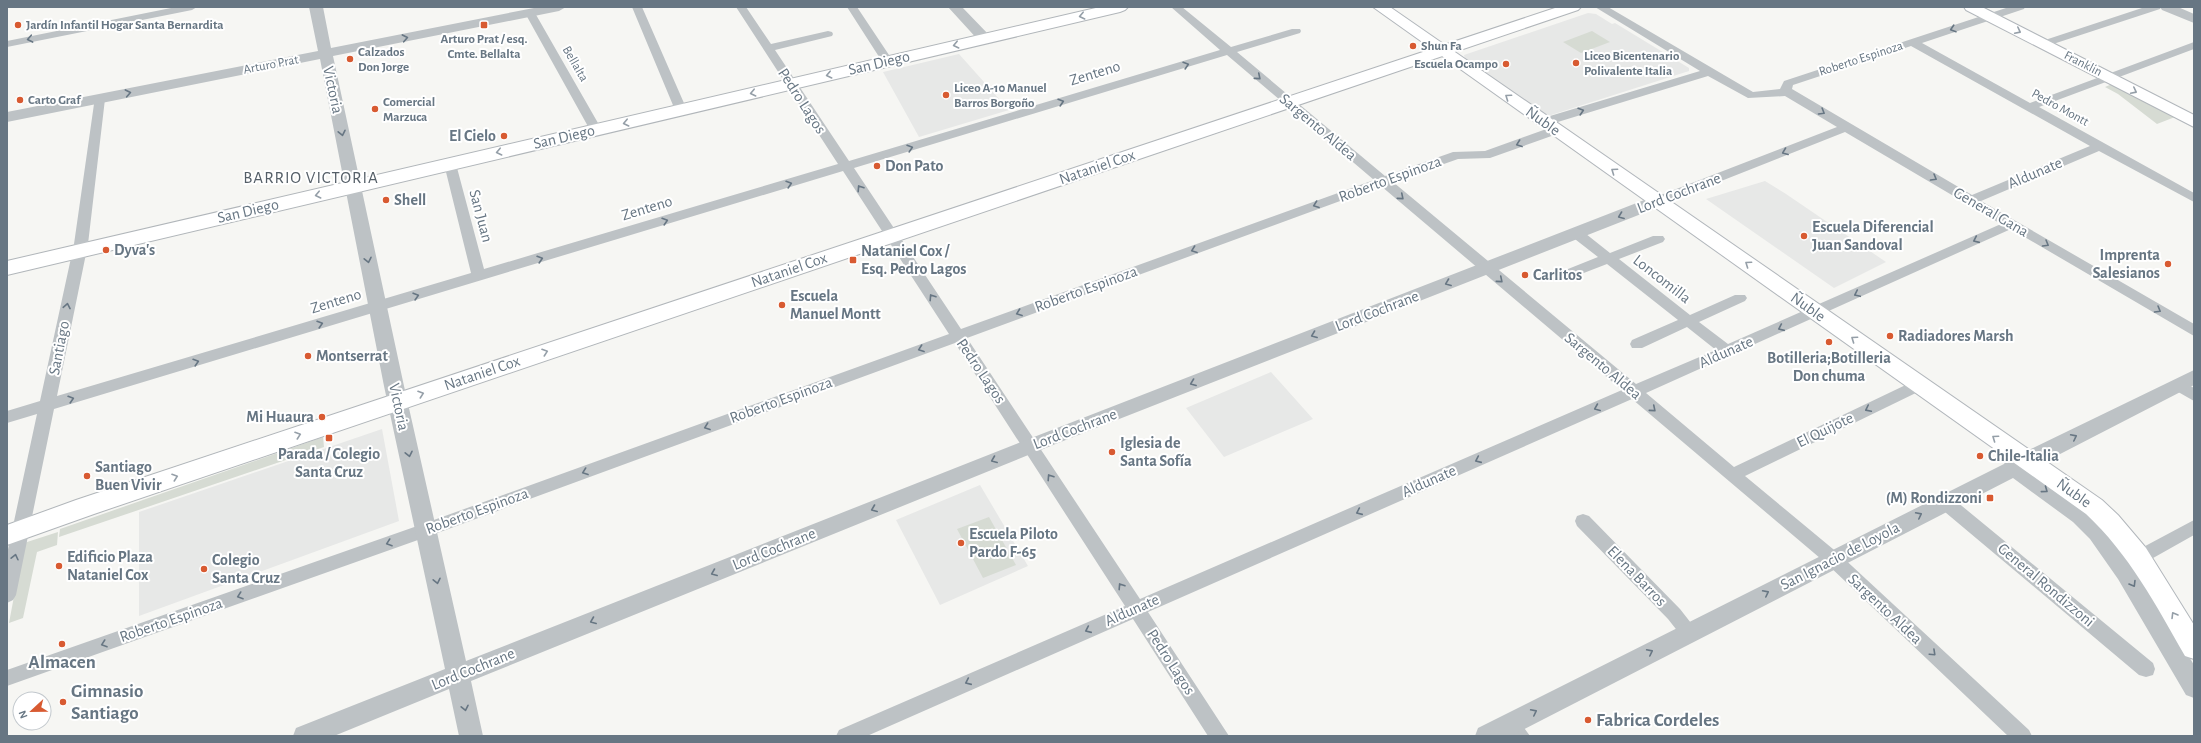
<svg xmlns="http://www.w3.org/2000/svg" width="2201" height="743" font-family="'Alegreya Sans',sans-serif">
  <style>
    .built { fill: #e7e8e7 }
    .green { fill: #d6dbd3 }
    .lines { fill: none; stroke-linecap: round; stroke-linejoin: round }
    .secondary-casing { stroke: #b2b7bc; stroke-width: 2 }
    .primary-casing { stroke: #b1b6ba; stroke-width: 2 }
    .minor { fill: #bdc2c5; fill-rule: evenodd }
    .tertiary { fill: #bdc2c5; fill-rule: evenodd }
    .secondary { fill: #fff; fill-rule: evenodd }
    .primary { fill: #fff; fill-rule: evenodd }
    .oneway { stroke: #959fa8 }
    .oneway2 { stroke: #677683 }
    .poi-dot { fill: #d85a31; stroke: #fff; stroke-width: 1.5 }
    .labels { text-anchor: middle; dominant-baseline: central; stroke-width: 4; stroke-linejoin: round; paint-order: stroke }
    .far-poi-label { font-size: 13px; font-weight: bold; fill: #677683; stroke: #fff; text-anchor: start }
    .far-street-label { font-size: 13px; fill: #677683; stroke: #fff }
    .street-label { font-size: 16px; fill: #677683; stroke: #fff }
    .poi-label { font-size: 16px; font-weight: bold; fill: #677683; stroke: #fff; text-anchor: start }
    .neighbourhood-label { font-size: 17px; letter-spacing: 1px; fill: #555f68; stroke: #fff }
    .near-poi-label { font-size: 19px; font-weight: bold; fill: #677683; stroke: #fff; text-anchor: start }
  </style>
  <rect width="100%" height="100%" fill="#f6f6f3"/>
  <path class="built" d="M1588,13L1596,14L1612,24L1615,23L1689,68V71L1548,116L1542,114L1465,59L1464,55Z
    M959,54L1009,110L919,137L883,72Z
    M1765,181L1786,194L1886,262L1834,288L1706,199Z
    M1271,372L1313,419L1224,457L1186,408Z
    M382,429L399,521L139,616V512Z
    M980,485L1028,566L940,605L896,520Z"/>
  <path class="green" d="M1592,31L1610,42L1581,53L1563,42Z
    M2112,84L2175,117L2157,124L2118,94L2105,87Z
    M323,437L324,447L59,537L60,529Z
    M989,517L1016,565L983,578L957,529Z
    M58,532L57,545L37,552L23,618L9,623L24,543Z"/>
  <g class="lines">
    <g class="secondary-casing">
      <path id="secondary" d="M1373,7H1390L2102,500L2118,515L2146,548L2194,625V659L2185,656C2156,605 2129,554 2086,514Z
        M1964,7H1982L2194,115V127L1966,10Z"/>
    </g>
    <g class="primary-casing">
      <path id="primary" d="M1100,7H1128L1125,10L1120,12L7,275V261Z
        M1558,7H1581L1578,10L94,514L7,545V525L76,500Z"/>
    </g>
    <path class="minor" d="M176,7H197L192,10L7,47V41Z
      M632,7H642L687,110L685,113L681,114L675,110Z
      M736,7H746L771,44L828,31L832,32L833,34L832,36L775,50L849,161L1220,50L1171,7H1182L1231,47L1292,29H1300L1301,31L1300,33L1237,52L1385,176L1453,152L1485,151L1552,127H1560L1562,130L1560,133L1490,158L1458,159L1393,182L1636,384L1716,350L1687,327L1642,348H1632L1630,344L1632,340L1678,320L1607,264L1563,281H1553L1551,278L1553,275L1598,257L1571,236L1569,233L1571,230H1581L1610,253L1653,236H1663L1665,239L1663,242L1619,259L1690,315L1735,295H1745L1747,298L1745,301L1699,322L1728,344L2001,224L1845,132L1663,204H1653L1652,201L1653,198L1837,127L1785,96L1748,98L1708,76L1548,125H1540L1538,122L1540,119L1700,71L1595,7H1608L1753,92L1780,89L1784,81L2009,7H2025L2024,9L1922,43L2030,103L2194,42V49L2039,107L2194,193V202L2099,151L1981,201L2194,324V336L2011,229L1646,393L1734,467L1914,381L1919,379L1924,381L1927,385L1924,389L1745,476L1839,554L2029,730L2032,736H2008L1827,564L1632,399L1148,612L1229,736H1208L1133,619L867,736H836L839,730L1125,606L955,343L432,535L7,686V670L420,525L949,334L843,171L54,409L16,595L13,600L7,603V554L37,414L7,423V411L40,401L74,244L95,97H103L105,99L88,244L57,396L471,273L444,164L446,161H454L456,164L484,269L838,164ZM1911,46L2090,146L1972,195L1792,89L1793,85ZM1227,55L1374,180L961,329L854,168ZM1381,186L1622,390L1140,599L967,338Z
      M847,7H857L893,61L891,63H883Z
      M2145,7H2161L2160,9L2047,46L2043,47L2037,44L2039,42Z
      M530,10L535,13L602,130L600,133H592L590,130L525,13Z
      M2178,379L2194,388V401L2173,389L2170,385L2173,381Z
      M1945,495L1951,497L2153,663L2155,669L2153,675L2146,677L2139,675L1939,507L1937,502L1939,497Z
      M1583,514L1589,516L1680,609L1698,632L1695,638L1689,640L1683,638L1668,619L1577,526L1575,521L1577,516Z
      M2194,520V535L2146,562L2140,564L2134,562L2131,557L2134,552Z
      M1510,715L1517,718L1530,736H1508L1500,724L1503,718Z"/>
    <path class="tertiary" d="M309,7H323L331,48L539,7H566L559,11L333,56L404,386L466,661L1039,435L1652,197H1664L1666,201L1664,205L1053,445L471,681L483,736H459L449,689L334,736H293L296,728L445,669L384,386L320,59L7,122V112L318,51Z
      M948,7H962L990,36L992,39L990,42H980Z
      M2160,7H2178L2194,14V23L2162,10Z
      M2194,370V385L2031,469L2087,510L2106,527L2134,565L2194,665V698L2186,695L2118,579L2090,539L2073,522L2013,478L1511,736H1475L1478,728L2004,464L2006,461Z"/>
    <use href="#secondary" class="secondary"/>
    <use href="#primary" class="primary"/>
  </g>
  <defs><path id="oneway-chevron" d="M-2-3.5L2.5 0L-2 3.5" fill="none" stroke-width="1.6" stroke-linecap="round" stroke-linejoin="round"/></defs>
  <g class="oneway">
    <use href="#oneway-chevron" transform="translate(1082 16) rotate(167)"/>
    <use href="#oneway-chevron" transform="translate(2018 31) rotate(27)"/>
    <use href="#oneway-chevron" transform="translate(956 45) rotate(167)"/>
    <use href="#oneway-chevron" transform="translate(829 75) rotate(167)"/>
    <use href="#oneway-chevron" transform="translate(2134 91) rotate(27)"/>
    <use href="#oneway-chevron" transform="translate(753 93) rotate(167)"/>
    <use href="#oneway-chevron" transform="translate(1508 97) rotate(-145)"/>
    <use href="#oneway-chevron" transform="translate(626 123) rotate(167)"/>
    <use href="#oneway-chevron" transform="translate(499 152) rotate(167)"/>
    <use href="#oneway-chevron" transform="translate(1614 171) rotate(-145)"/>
    <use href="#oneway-chevron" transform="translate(318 195) rotate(167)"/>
    <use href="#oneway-chevron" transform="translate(1748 264) rotate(-145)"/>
    <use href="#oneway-chevron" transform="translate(1854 339) rotate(-145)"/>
    <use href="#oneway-chevron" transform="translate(545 352) rotate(-19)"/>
    <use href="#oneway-chevron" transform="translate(421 394) rotate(-19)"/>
    <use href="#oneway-chevron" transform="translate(298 435) rotate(-19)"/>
    <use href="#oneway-chevron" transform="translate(1995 438) rotate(-145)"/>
    <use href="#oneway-chevron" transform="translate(175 477) rotate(-19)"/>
    <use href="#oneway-chevron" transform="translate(2174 615) rotate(-121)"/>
  </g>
  <g class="oneway2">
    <use href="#oneway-chevron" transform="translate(1953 29) rotate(162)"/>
    <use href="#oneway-chevron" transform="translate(405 38) rotate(-11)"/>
    <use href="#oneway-chevron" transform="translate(30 39) rotate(169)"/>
    <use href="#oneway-chevron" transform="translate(1186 65) rotate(-17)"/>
    <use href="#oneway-chevron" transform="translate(1258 77) rotate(40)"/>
    <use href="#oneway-chevron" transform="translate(128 93) rotate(-11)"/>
    <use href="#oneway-chevron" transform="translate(1061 102) rotate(-17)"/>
    <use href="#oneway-chevron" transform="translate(1581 111) rotate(-17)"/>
    <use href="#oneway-chevron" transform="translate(1822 112) rotate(31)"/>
    <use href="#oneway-chevron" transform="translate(342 133) rotate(78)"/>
    <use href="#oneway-chevron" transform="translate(1519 144) rotate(160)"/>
    <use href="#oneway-chevron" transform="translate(910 148) rotate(-17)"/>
    <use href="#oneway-chevron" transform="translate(1785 152) rotate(159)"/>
    <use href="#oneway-chevron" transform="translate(1934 178) rotate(30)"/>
    <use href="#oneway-chevron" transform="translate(789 184) rotate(-17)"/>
    <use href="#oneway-chevron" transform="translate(860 188) rotate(-123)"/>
    <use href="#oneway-chevron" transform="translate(1401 197) rotate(40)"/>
    <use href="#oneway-chevron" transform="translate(1316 205) rotate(160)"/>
    <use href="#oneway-chevron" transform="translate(1621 216) rotate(159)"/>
    <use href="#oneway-chevron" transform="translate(665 221) rotate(-17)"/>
    <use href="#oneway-chevron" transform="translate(1976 240) rotate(156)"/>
    <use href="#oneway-chevron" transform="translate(2046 244) rotate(30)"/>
    <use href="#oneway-chevron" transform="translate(1194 250) rotate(160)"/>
    <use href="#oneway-chevron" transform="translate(540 259) rotate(-17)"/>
    <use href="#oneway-chevron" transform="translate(368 260) rotate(78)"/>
    <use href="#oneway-chevron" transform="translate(1500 280) rotate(40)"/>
    <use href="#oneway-chevron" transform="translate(1448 283) rotate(159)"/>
    <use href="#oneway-chevron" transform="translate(1857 294) rotate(155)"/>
    <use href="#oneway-chevron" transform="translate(416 296) rotate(-16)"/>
    <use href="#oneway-chevron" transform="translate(932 297) rotate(-123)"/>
    <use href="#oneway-chevron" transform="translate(67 306) rotate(-79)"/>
    <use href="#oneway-chevron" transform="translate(2158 310) rotate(30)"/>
    <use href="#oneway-chevron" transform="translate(1019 313) rotate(160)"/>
    <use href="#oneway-chevron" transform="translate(320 324) rotate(-17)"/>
    <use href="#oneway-chevron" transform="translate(1781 328) rotate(156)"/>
    <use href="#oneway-chevron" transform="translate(1314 335) rotate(159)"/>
    <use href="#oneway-chevron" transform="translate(921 349) rotate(160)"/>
    <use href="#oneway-chevron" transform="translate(196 362) rotate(-17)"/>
    <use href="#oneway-chevron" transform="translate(1193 383) rotate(159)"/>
    <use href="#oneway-chevron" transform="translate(71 399) rotate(-17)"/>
    <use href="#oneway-chevron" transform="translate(1597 408) rotate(157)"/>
    <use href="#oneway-chevron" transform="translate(1653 409) rotate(40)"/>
    <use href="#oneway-chevron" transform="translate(1868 409) rotate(154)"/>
    <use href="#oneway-chevron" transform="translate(707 427) rotate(160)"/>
    <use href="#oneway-chevron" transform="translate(2074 437) rotate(-27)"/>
    <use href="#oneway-chevron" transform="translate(409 454) rotate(78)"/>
    <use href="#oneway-chevron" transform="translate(994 460) rotate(158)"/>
    <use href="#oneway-chevron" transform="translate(1478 460) rotate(156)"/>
    <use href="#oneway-chevron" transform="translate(585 472) rotate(160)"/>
    <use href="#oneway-chevron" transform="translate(1050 477) rotate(-123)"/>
    <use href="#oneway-chevron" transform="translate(2045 490) rotate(36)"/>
    <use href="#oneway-chevron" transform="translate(874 509) rotate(158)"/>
    <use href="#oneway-chevron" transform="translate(1359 512) rotate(156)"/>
    <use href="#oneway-chevron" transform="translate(1919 515) rotate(-27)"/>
    <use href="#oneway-chevron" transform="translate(389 543) rotate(161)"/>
    <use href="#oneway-chevron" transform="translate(15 557) rotate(-77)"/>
    <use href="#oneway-chevron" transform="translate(714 573) rotate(158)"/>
    <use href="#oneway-chevron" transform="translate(437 581) rotate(78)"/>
    <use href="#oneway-chevron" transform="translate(2133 584) rotate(59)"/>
    <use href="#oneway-chevron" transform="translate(1121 586) rotate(-123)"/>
    <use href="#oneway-chevron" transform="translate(1766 593) rotate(-27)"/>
    <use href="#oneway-chevron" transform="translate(240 596) rotate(161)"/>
    <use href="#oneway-chevron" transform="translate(593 621) rotate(158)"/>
    <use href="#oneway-chevron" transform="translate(1088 630) rotate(156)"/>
    <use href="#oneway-chevron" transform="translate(104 644) rotate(161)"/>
    <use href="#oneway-chevron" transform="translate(1650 652) rotate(-27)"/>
    <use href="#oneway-chevron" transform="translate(1933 653) rotate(43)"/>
    <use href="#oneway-chevron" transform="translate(968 682) rotate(156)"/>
    <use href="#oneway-chevron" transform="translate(465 708) rotate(78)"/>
    <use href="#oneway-chevron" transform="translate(1534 712) rotate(-27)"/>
  </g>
  <g class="poi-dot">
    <circle cx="18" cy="25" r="4"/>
    <rect x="480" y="21" width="8" height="8" rx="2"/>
    <circle cx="1413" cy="46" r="4"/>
    <circle cx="350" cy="59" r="4"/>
    <circle cx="1576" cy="63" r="4"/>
    <circle cx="1506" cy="64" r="4"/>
    <circle cx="946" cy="95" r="4"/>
    <circle cx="20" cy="100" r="4"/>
    <circle cx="375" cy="109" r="4"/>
    <circle cx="504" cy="136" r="4"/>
    <circle cx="877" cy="166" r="4"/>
    <circle cx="386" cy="200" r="4"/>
    <circle cx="1804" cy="236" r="4"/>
    <circle cx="106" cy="250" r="4"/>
    <rect x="849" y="256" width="8" height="8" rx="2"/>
    <circle cx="2168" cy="264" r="4"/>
    <circle cx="1525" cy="275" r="4"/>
    <circle cx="782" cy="305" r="4"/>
    <circle cx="1890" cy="336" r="4"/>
    <circle cx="1829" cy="342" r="4"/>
    <circle cx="308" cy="356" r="4"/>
    <circle cx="322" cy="417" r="4"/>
    <rect x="325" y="434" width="8" height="8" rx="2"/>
    <circle cx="1112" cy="452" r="4"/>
    <circle cx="1980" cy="456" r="4"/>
    <circle cx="87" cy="476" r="4"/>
    <rect x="1986" y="494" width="8" height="8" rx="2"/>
    <circle cx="961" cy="543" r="4"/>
    <circle cx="59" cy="566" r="4"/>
    <circle cx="204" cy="569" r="4"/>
    <circle cx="62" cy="644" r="4"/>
    <circle cx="63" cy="702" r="4"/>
    <circle cx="1588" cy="720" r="4"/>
  </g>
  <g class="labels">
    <g class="far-poi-label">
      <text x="26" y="25">Jardín Infantil Hogar Santa Bernardita</text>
      <text x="484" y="39" text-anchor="middle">Arturo Prat / esq.<tspan x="484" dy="15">Cmte. Bellalta</tspan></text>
      <text x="1421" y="46">Shun Fa</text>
      <text x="358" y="52">Calzados<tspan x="358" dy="15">Don Jorge</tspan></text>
      <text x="1584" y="56">Liceo Bicentenario<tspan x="1584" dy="15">Polivalente Italia</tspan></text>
      <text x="1498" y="64" text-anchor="end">Escuela Ocampo</text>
      <text x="954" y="88">Liceo A-10 Manuel<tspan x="954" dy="15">Barros Borgoño</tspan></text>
      <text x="28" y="100">Carto Graf</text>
      <text x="383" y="102">Comercial<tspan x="383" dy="15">Marzuca</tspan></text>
    </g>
    <g class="far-street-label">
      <text transform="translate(1861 59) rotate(-18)">Roberto Espinoza</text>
      <text transform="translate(575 64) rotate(60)">Bellalta</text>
      <text transform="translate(2083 64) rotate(27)">Franklin</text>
      <text transform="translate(271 65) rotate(-11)">Arturo Prat</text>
      <text transform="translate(2060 108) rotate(29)">Pedro Montt</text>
    </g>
    <g class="street-label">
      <text transform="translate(879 63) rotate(-13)">San Diego</text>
      <text transform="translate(1095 73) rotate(-17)">Zenteno</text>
      <text transform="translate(333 90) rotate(78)">Victoria</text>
      <text transform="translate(802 101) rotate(57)">Pedro Lagos</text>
      <text transform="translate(1543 121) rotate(35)">Ñuble</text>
      <text transform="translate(1318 127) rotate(40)">Sargento Aldea</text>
      <text transform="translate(564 137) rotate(-13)">San Diego</text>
      <text transform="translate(1097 167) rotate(-19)">Nataniel Cox</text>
      <text transform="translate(2035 173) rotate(-23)">Aldunate</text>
      <text transform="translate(1390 179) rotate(-20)">Roberto Espinoza</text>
      <text transform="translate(1679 193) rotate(-21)">Lord Cochrane</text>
      <text transform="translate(647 208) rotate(-17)">Zenteno</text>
      <text transform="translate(248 211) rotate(-13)">San Diego</text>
      <text transform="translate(1991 212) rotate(30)">General Gana</text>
      <text transform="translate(481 216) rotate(75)">San Juan</text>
      <text transform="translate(789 270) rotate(-19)">Nataniel Cox</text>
      <text transform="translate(1662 279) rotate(38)">Loncomilla</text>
      <text transform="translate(1086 289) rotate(-20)">Roberto Espinoza</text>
      <text transform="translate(336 301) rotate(-17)">Zenteno</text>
      <text transform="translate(1808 307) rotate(35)">Ñuble</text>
      <text transform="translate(1377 311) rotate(-21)">Lord Cochrane</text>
      <text transform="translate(59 348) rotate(-79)">Santiago</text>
      <text transform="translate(1726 352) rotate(-24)">Aldunate</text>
      <text transform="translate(1603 366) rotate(40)">Sargento Aldea</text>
      <text transform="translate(981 371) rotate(56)">Pedro Lagos</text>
      <text transform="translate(482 373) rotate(-19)">Nataniel Cox</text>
      <text transform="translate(781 400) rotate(-20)">Roberto Espinoza</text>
      <text transform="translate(399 407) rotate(78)">Victoria</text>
      <text transform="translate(1075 429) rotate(-21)">Lord Cochrane</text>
      <text transform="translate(1825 430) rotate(-26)">El Quijote</text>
      <text transform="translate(1429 481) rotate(-24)">Aldunate</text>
      <text transform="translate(2074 493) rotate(35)">Ñuble</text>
      <text transform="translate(477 511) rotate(-20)">Roberto Espinoza</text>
      <text transform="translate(774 549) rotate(-22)">Lord Cochrane</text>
      <text transform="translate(1840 556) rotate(-27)">San Ignacio de Loyola</text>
      <text transform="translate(1637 576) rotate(46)">Elena Barros</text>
      <text transform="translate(2046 585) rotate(40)">General Rondizzoni</text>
      <text transform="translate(1885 609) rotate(43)">Sargento Aldea</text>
      <text transform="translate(1132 610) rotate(-24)">Aldunate</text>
      <text transform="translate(171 620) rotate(-19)">Roberto Espinoza</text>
      <text transform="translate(1171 662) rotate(57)">Pedro Lagos</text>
      <text transform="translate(473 669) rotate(-22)">Lord Cochrane</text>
    </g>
    <g class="poi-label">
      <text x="496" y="136" text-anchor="end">El Cielo</text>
      <text x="885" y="166">Don Pato</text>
      <text x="394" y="200">Shell</text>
      <text x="1812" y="227">Escuela Diferencial<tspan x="1812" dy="18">Juan Sandoval</tspan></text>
      <text x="114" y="250">Dyva's</text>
      <text x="861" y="251">Nataniel Cox /<tspan x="861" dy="18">Esq. Pedro Lagos</tspan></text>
      <text x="2160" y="255" text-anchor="end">Imprenta<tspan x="2160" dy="18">Salesianos</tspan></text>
      <text x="1533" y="275">Carlitos</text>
      <text x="790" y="296">Escuela<tspan x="790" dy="18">Manuel Montt</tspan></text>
      <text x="1898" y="336">Radiadores Marsh</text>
      <text x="316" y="356">Montserrat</text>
      <text x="1829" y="358" text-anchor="middle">Botilleria;Botilleria<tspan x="1829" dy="18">Don chuma</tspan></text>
      <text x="314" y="417" text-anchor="end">Mi Huaura</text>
      <text x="1120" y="443">Iglesia de<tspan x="1120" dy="18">Santa Sofía</tspan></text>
      <text x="329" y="454" text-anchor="middle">Parada / Colegio<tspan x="329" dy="18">Santa Cruz</tspan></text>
      <text x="1988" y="456">Chile-Italia</text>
      <text x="95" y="467">Santiago<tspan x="95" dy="18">Buen Vivir</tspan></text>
      <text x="1982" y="498" text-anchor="end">(M) Rondizzoni</text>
      <text x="969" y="534">Escuela Piloto<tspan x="969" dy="18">Pardo F-65</tspan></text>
      <text x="67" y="557">Edificio Plaza<tspan x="67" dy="18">Nataniel Cox</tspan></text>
      <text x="212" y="560">Colegio<tspan x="212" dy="18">Santa Cruz</tspan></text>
    </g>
    <g class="neighbourhood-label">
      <text x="311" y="177">BARRIO VICTORIA</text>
    </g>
    <g class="near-poi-label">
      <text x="62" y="662" text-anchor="middle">Almacen</text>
      <text x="71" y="691">Gimnasio<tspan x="71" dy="22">Santiago</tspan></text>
      <text x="1596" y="720">Fabrica Cordeles</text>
    </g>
  </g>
  <rect width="2201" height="743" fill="none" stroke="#677683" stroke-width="16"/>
  <g transform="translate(32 711) rotate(248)"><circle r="19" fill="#ffffff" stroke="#c2c8cd"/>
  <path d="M0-3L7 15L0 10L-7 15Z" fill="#d85a31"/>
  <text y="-6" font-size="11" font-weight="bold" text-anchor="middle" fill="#677683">N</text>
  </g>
</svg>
